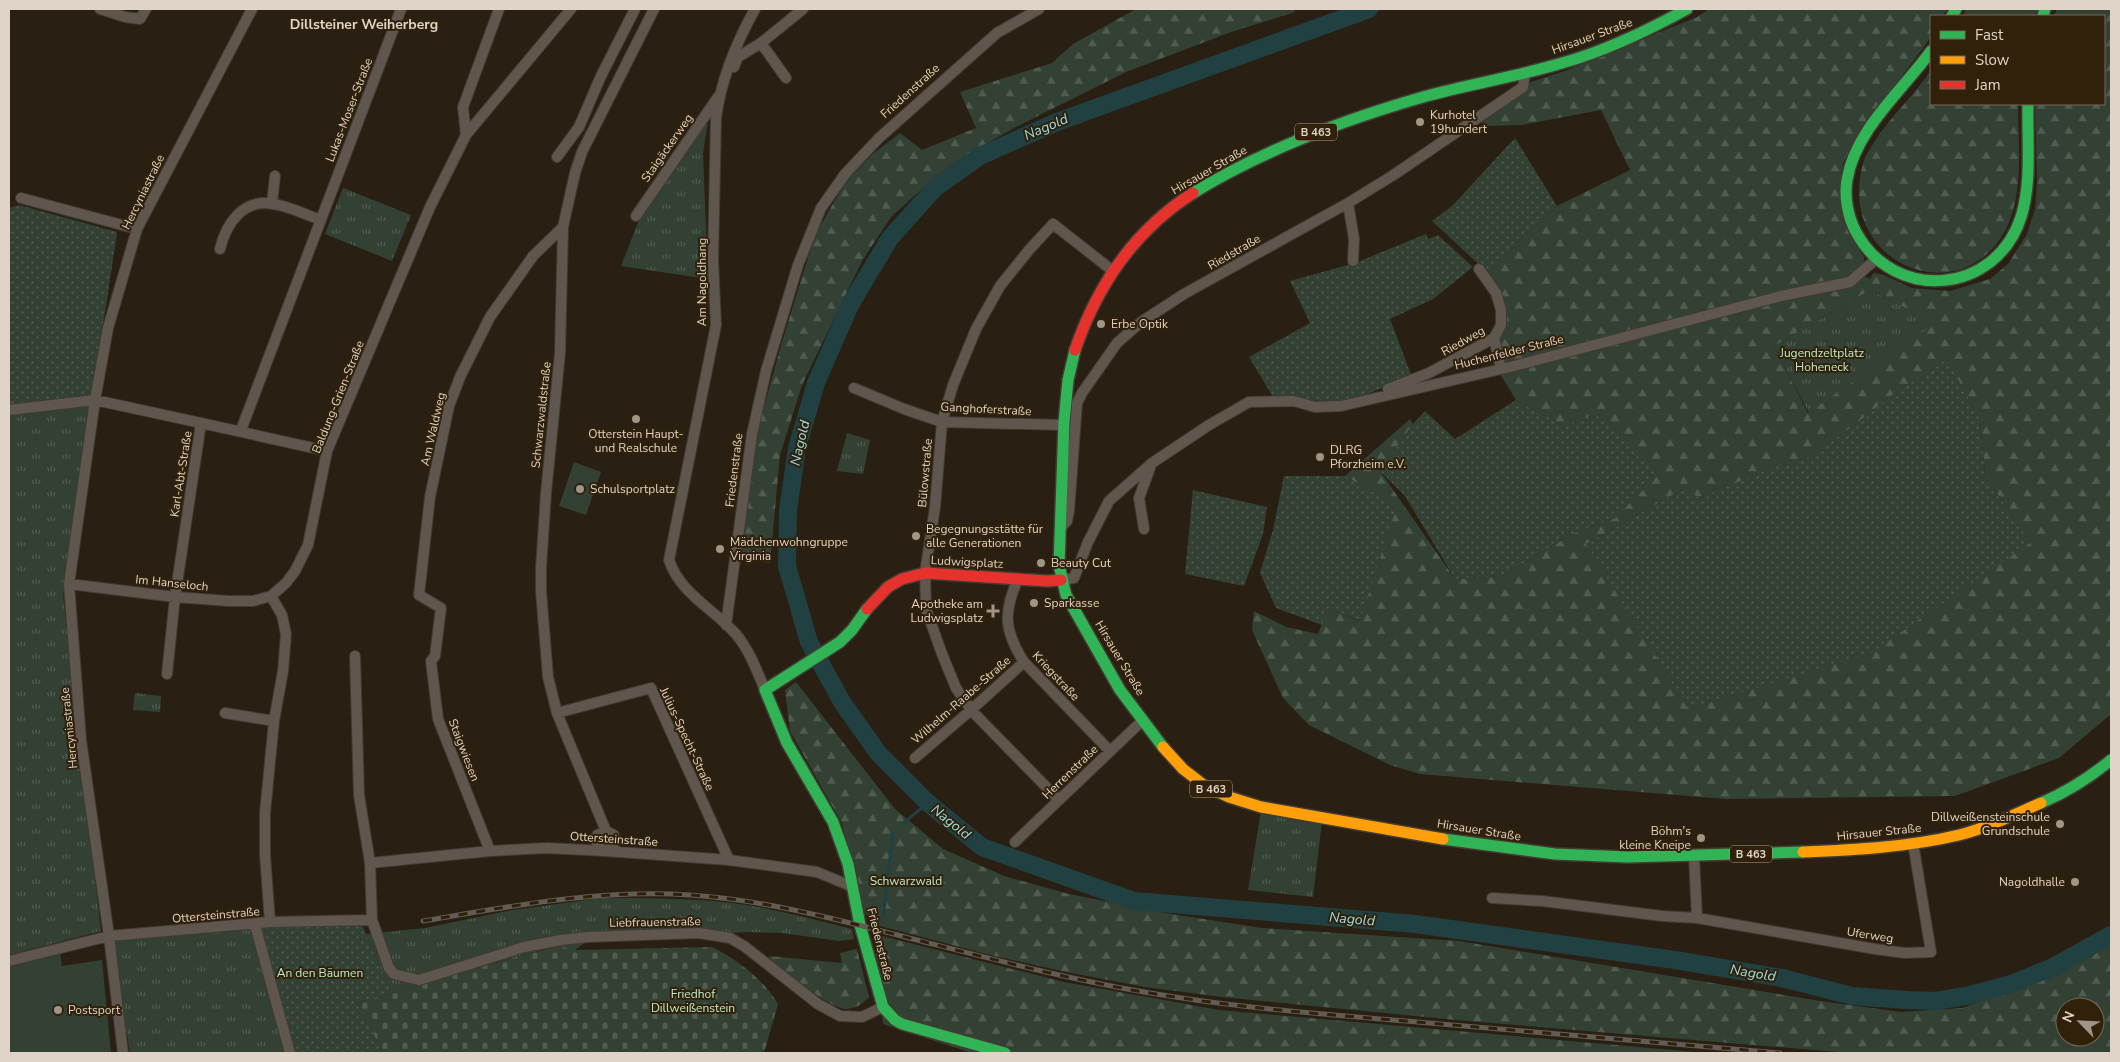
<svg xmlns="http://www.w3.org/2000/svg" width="2120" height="1062" font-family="'Nunito Sans',sans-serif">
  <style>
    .grass { fill: url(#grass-tufts) }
    .forest { fill: url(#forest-firs); fill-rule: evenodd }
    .cemetery { fill: url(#cemetery-stones) }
    .garden { fill: url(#garden-dots) }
    .pitch { fill: #334135 }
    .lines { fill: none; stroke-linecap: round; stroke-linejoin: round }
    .stream { stroke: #214042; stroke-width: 3 }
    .river { stroke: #214042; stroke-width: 18 }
    .street-casing { stroke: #433b32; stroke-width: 12 }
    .fast-casing { stroke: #433b32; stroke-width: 14 }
    .slow-casing { stroke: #433b32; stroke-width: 14 }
    .jam-casing { stroke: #433b32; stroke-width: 14 }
    .street { stroke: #5f574e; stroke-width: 10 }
    .fast { stroke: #30b455; stroke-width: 11 }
    .slow { stroke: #ff9f0a; stroke-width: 11 }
    .jam { stroke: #e5322d; stroke-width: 11 }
    .rail-casing { stroke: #635c54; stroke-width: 5 }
    .rail { stroke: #32210a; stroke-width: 3; stroke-dasharray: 9; stroke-linecap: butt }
    .poi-dot { fill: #9f9588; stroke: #32210a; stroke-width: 2 }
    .labels { text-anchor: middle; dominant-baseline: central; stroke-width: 4; stroke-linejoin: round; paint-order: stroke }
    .shield { fill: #32210a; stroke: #ab9e8e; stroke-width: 1 }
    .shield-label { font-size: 11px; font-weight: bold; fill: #dfd4c7 }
    .street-label { font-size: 12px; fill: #dfd4c7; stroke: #32210a }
    .poi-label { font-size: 12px; fill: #dfd4c7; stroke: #32210a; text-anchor: start }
    .park-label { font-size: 12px; fill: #b9ebc8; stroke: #32210a }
    .neighbourhood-label { font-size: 14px; font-weight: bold; fill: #dfd4c7; stroke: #32210a }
    .water-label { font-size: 14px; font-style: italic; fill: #98dee7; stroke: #32210a }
  </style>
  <defs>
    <pattern id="grass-tufts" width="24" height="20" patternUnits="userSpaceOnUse" patternTransform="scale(1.25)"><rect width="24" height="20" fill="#334135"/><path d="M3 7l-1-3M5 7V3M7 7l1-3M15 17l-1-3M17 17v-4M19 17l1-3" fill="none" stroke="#505c51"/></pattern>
    <pattern id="forest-firs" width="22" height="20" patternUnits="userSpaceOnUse" patternTransform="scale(1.25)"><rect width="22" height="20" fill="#334135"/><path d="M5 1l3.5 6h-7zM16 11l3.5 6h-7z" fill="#505c51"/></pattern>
    <pattern id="cemetery-stones" width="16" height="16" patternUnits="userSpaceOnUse" patternTransform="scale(1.25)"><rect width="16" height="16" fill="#334135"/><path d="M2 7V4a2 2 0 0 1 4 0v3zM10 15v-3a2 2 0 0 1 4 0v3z" fill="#505c51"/></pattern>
    <pattern id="garden-dots" width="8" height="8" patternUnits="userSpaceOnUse" patternTransform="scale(1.25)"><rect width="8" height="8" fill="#334135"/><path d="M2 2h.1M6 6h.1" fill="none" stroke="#505c51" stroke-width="1.8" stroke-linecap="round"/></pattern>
  </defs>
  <rect width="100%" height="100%" fill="#292013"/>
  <path class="grass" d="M709,115L703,153L708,279L621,266L641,215Z
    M343,188L411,215L392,261L325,234Z
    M9,208L117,232L63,594L101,931L9,955Z
    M1870,290L1937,323L1809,413L1774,346Z
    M847,433L870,440L863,474L837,471Z
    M135,693L161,696L160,712L133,710Z
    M1261,811L1322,821L1313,897L1248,890Z
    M601,898C645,898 689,898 732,903C773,908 812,919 852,929L854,939L839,941L782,933L747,932L587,941L575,950L557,946L439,978L392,994L366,934L425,928L507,911Z
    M254,929L288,1053H130L111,938Z"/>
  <path class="forest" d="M1136,9H1294L1295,12L1231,32L1126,72L1016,127L975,150L934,178L891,217L862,261L802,385L780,455L770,563L741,558L758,429L782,342L815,235L846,181L874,153L900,133L922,150L976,128L960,92L1052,63L1073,44Z
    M1709,9H1947L1943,16H1931V37L1857,136L1843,163L1840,184L1854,242L1864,257L1863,276L1870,279L1873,273L1881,274L1912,288L1950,291L1990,279L2008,264L2027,234L2035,209L2037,183L2035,104H2104V16H2054L2057,9H2111V714L2059,758L1955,796L1726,799L1420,774L1390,765L1309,725L1283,698L1252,630L1254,611L1286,627L1318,634L1328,608L1359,621L1396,506L1345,476L1410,419L1413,424L1380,471L1455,579L1502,576L1574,533L1615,518L1564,426L1516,400L1500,374L1497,339L1504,324L1487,272L1557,206L1630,170L1601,110L1521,125L1482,126L1483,120L1528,83L1565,71L1697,17ZM1870,290L1936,323L1808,413L1774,346ZM1892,395L1980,420L1985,475L2030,543L1586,544L1685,488L1698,498L1794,468L1852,427Z
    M1966,9H2038L2035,16H1963Z
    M1931,70V104H2018C2018,143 2024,191 2007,227C1962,317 1832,263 1864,160C1866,155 1870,149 1873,144C1891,115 1914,96 1931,70Z
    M796,682L895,809L943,849L1004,876L1069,894L1165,913L1262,928L1459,941L1820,1001L1901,1012L1962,1008L2061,970L2111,944V1053H1850L1456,1020L1222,997L1145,987L1066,972L990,955L873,924L862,909L842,823L790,731L785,690ZM2065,1007H2095V1037H2065Z
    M874,934L1064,982L1219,1010L1707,1053H972L883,1024Z
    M857,949L869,997C863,1004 855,1009 845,1009C828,1007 786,973 770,961L769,956L842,963L840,953Z"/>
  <path class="cemetery" d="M558,946L576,950L712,947C737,959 764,980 778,1004L764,1053H383L357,1002L392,994L439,978Z"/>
  <path class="garden" d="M1515,138L1557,206L1487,272L1432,221L1452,206Z
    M19,205L117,232L90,401L9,410V208Z
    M1426,234L1428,239L1438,235L1473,267L1433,299L1390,319L1412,377L1356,398L1330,402L1273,397L1249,357L1310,323L1290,281L1355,263Z
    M1947,359L1980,420L1985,475L2030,543L1871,653L1688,709L1586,544L1685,488L1699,498L1789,461L1794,467L1852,427L1892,395Z
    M1516,400L1564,426L1600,412L1657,476L1615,518L1574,533L1502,576L1455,579L1405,496L1380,471L1413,424L1425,411L1455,439Z
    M1284,476H1345L1397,506L1360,621L1328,608L1322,625L1276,608L1260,573L1273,530Z
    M1193,490L1267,507L1263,534L1244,586L1185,574Z
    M362,925L392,994L357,1002L383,1053H293L260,927Z"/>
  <path class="pitch" d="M574,462L601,472L586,515L559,506Z
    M60,952L62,966L102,960L111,1053H9V965Z"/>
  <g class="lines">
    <path class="stream" d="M902,824L928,803
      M883,918L893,833"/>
    <path class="river" d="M1369,9L1057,122L980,156L935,188L890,238L850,305L816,383L797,448L788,510L787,566L809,642L842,702L878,753L928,803L982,847L1134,901L1415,924L1675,960L1782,978L1852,996L1907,1000L1935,1001L1966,996L2011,984L2053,967L2111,935"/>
    <g class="street-casing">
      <path id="street" d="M100,9L125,17L140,19L146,9
        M755,9C736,43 721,79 716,118L713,260L716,325L669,560C680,593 712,608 735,633C749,649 757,671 765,690
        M761,43L786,78
        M734,67L738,57L761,43L803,9
        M466,135L463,107L499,9
        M557,157L579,127L601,76L635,9
        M21,198L137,229
        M272,203L275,176
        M1348,203L1354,239L1353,261
        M636,216L718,97
        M220,249C226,224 243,198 273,204C289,206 306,215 321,220
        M1494,338L1501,369
        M854,388L904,409L942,422L1063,425
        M1388,389L1429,373L1494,338L1501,325V310L1496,293L1479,269
        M9,410L95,400L201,423
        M241,430L401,9
        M1061,527L1067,521L1069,511L1077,403L1082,393L1117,343L1141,322L1184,294L1348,203L1392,176L1523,87L1525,73
        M1144,529L1139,498L1150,468
        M1018,579C1003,612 1004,631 1024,662L1110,751
        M1061,580L1074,578L1088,542L1109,501L1152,463L1209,425L1249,402L1294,401L1315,407L1341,406L1510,367L1781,296L1850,282L1876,259
        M69,584L175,597L229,601H253L271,596L286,583L295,571L308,545L327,451L430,207L466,135L571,9
        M726,625L752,434L766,371L798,265L821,208L845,174L879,138L997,33L1039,9
        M355,656L359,795L370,863
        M167,674L175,597L201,423L327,451
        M225,713L274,721
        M557,713L651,688L729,860
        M915,758L971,710L1024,662
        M1059,800L971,710L956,688L942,654L926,609L925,573L935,507L942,422L953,385L976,329L1000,286L1029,250L1053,224L1113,271
        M606,831L597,835C595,844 597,847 605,851L613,847L615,842L614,835L606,831L557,713L548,677L541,591V568L546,493L560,353L563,227L575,173L582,152L654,9
        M1015,842L1143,720
        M490,851L438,719L431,661L435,656L441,608L419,595L430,497L449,406L460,377L490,317L533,256L563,227
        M1694,856L1697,918
        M853,887L817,872L729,860L605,851L547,848L490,851L370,863L372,920L389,968L394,974L419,980L524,947L561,940L587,937L699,933L730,938L744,946L818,1004L840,1016L862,1017L883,1007
        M1492,898L1542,901L1662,916L1697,918L1875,949L1905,953L1931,952L1913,843
        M270,922L265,855V813L274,721L283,671L286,634L282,615L271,596
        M255,925L290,1053
        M9,961L109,936L270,922L372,920
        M123,1053L109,936L81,740L69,584L95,400L108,328L137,229L252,9"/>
    </g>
    <g class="fast-casing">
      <path id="fast" d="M1952,16L1956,9
        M2043,16L2045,9
        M1931,51C1902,91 1855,130 1847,180C1844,197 1848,217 1856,232C1894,303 1996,295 2021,217C2032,182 2027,141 2028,104
        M1193,193C1263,150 1343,120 1423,97C1469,84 1516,77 1562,63C1606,51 1647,31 1687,9
        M1075,350L1068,380L1064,422L1059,565L1066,595L1120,690L1163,747
        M867,609L852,630L840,642L765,690L787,743L833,822L848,864L860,925L883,1007L895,1020L902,1024L1005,1053
        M2041,803C2067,792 2089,778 2111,760
        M1443,839L1555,854L1627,857L1803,852"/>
    </g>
    <g class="slow-casing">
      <path id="slow" d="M1163,747L1183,769L1205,786L1229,797L1261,807L1443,839
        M1803,852C1854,850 1909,847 1959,835C1988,828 2015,814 2041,803"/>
    </g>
    <g class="jam-casing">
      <path id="jam" d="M1075,350C1097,286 1135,230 1193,193
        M867,609L888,587L902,579L925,573L1048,581L1061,580"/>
    </g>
    <use href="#street" class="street"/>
    <use href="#fast" class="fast"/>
    <use href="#slow" class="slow"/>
    <use href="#jam" class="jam"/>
    <g class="rail-casing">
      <path id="rail" d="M423,921C512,906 599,889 690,895C766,900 839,920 913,939C1000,961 1086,984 1175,997C1260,1010 1345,1016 1429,1023C1546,1033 1663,1043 1780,1053"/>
    </g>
    <use href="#rail" class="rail"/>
  </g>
  <g class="poi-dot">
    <circle cx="1420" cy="122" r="5"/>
    <circle cx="1101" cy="324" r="5"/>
    <circle cx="636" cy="419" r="5"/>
    <circle cx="1320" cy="457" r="5"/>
    <circle cx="580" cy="489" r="5"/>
    <circle cx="916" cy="536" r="5"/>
    <circle cx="720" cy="549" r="5"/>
    <circle cx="1041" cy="563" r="5"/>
    <circle cx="1034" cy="603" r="5"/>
    <path d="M990.5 603.5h5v5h5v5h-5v5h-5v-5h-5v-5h5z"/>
    <circle cx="2060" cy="824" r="5"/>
    <circle cx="1701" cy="838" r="5"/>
    <circle cx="2075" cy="882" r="5"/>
    <circle cx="58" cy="1010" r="5"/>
  </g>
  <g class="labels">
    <g class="shield">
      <rect x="1295" y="123.5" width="42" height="17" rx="4"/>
      <rect x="1190" y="780.5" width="42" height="17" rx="4"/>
      <rect x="1730" y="845.5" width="42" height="17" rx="4"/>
    </g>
    <g class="shield-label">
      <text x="1316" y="132">B 463</text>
      <text x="1211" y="789">B 463</text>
      <text x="1751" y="854">B 463</text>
    </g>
    <g class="street-label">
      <text transform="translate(1592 36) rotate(-20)">Hirsauer Straße</text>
      <text transform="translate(910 91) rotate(-42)">Friedenstraße</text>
      <text transform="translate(349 110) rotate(-69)">Lukas-Moser-Straße</text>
      <text transform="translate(667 148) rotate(-55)">Staigäckerweg</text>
      <text transform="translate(1209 170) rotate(-30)">Hirsauer Straße</text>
      <text transform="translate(143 192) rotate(-64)">Hercyniastraße</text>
      <text transform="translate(1234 252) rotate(-30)">Riedstraße</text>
      <text transform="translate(702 282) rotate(-90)">Am Nagoldhang</text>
      <text transform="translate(1463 341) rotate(-29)">Riedweg</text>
      <text transform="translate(1509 352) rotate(-14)">Huchenfelder Straße</text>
      <text transform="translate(338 397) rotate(-68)">Baldung-Grien-Straße</text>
      <text transform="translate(986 409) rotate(3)">Ganghoferstraße</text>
      <text transform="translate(541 415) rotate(-84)">Schwarzwaldstraße</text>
      <text transform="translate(433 429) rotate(-77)">Am Waldweg</text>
      <text transform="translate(734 470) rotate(-83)">Friedenstraße</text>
      <text transform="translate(925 473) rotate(-85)">Bülowstraße</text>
      <text transform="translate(181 474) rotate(-81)">Karl-Abt-Straße</text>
      <text transform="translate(967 562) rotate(3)">Ludwigsplatz</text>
      <text transform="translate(172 583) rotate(6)">Im Hanseloch</text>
      <text transform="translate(1120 658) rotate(59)">Hirsauer Straße</text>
      <text transform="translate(1056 676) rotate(47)">Kriegstraße</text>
      <text transform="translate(961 700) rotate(-41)">Wilhelm-Raabe-Straße</text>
      <text transform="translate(69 728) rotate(-96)">Hercyniastraße</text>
      <text transform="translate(687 739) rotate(65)">Julius-Specht-Straße</text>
      <text transform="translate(464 750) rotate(69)">Staigwiesen</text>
      <text transform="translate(1070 772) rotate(-44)">Herrenstraße</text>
      <text transform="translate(1479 830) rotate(9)">Hirsauer Straße</text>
      <text transform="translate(1879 832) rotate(-6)">Hirsauer Straße</text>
      <text transform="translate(614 839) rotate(4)">Ottersteinstraße</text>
      <text transform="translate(216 915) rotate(-5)">Ottersteinstraße</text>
      <text transform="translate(655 922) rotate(-1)">Liebfrauenstraße</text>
      <text transform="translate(1870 935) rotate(9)">Uferweg</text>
      <text transform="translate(880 944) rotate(76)">Friedenstraße</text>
    </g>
    <g class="poi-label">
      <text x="1430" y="115">Kurhotel<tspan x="1430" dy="14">19hundert</tspan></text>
      <text x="1111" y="324">Erbe Optik</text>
      <text x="636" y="434" text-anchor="middle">Otterstein Haupt-<tspan x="636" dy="14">und Realschule</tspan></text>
      <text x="1330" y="450">DLRG<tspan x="1330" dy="14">Pforzheim e.V.</tspan></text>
      <text x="590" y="489">Schulsportplatz</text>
      <text x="926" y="529">Begegnungsstätte für<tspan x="926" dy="14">alle Generationen</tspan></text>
      <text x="730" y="542">Mädchenwohngruppe<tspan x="730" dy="14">Virginia</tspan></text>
      <text x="1051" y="563">Beauty Cut</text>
      <text x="1044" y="603">Sparkasse</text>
      <text x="983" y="604" text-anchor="end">Apotheke am<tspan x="983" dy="14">Ludwigsplatz</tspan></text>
      <text x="2050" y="817" text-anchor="end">Dillweißensteinschule<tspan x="2050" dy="14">Grundschule</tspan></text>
      <text x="1691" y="831" text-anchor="end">Böhm's<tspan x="1691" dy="14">kleine Kneipe</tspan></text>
      <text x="2065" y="882" text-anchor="end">Nagoldhalle</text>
      <text x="68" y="1010">Postsport</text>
    </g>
    <g class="park-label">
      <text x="1822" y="353">Jugendzeltplatz<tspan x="1822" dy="14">Hoheneck</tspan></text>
      <text x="906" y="881">Schwarzwald</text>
      <text x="320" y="973">An den Bäumen</text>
      <text x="693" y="994">Friedhof<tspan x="693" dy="14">Dillweißenstein</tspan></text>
    </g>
    <g class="neighbourhood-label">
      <text x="364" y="24">Dillsteiner Weiherberg</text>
    </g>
    <g class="water-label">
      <text transform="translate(1046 127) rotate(-23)">Nagold</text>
      <text transform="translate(800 443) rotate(-77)">Nagold</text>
      <text transform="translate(951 822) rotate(39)">Nagold</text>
      <text transform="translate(1352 919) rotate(5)">Nagold</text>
      <text transform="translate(1753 973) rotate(9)">Nagold</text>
    </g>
  </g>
  <rect width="2120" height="1062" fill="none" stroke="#dfd4c7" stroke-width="20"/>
  <rect x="1930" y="15" width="175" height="90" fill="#32210a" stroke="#776956"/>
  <rect x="1940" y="31" width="25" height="8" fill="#30b455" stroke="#776956"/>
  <text x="1975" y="40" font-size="15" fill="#dfd4c7">Fast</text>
  <rect x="1940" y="56" width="25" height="8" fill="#ff9f0a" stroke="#776956"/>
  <text x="1975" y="65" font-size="15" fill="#dfd4c7">Slow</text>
  <rect x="1940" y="81" width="25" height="8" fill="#e5322d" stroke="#776956"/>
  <text x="1975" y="90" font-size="15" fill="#dfd4c7">Jam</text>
  <g transform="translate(2080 1022) rotate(294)"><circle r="24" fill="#32210a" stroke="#776956"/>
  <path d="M0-4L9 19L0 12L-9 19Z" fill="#9f9588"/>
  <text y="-8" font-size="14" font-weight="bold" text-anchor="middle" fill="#dfd4c7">N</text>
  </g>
</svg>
